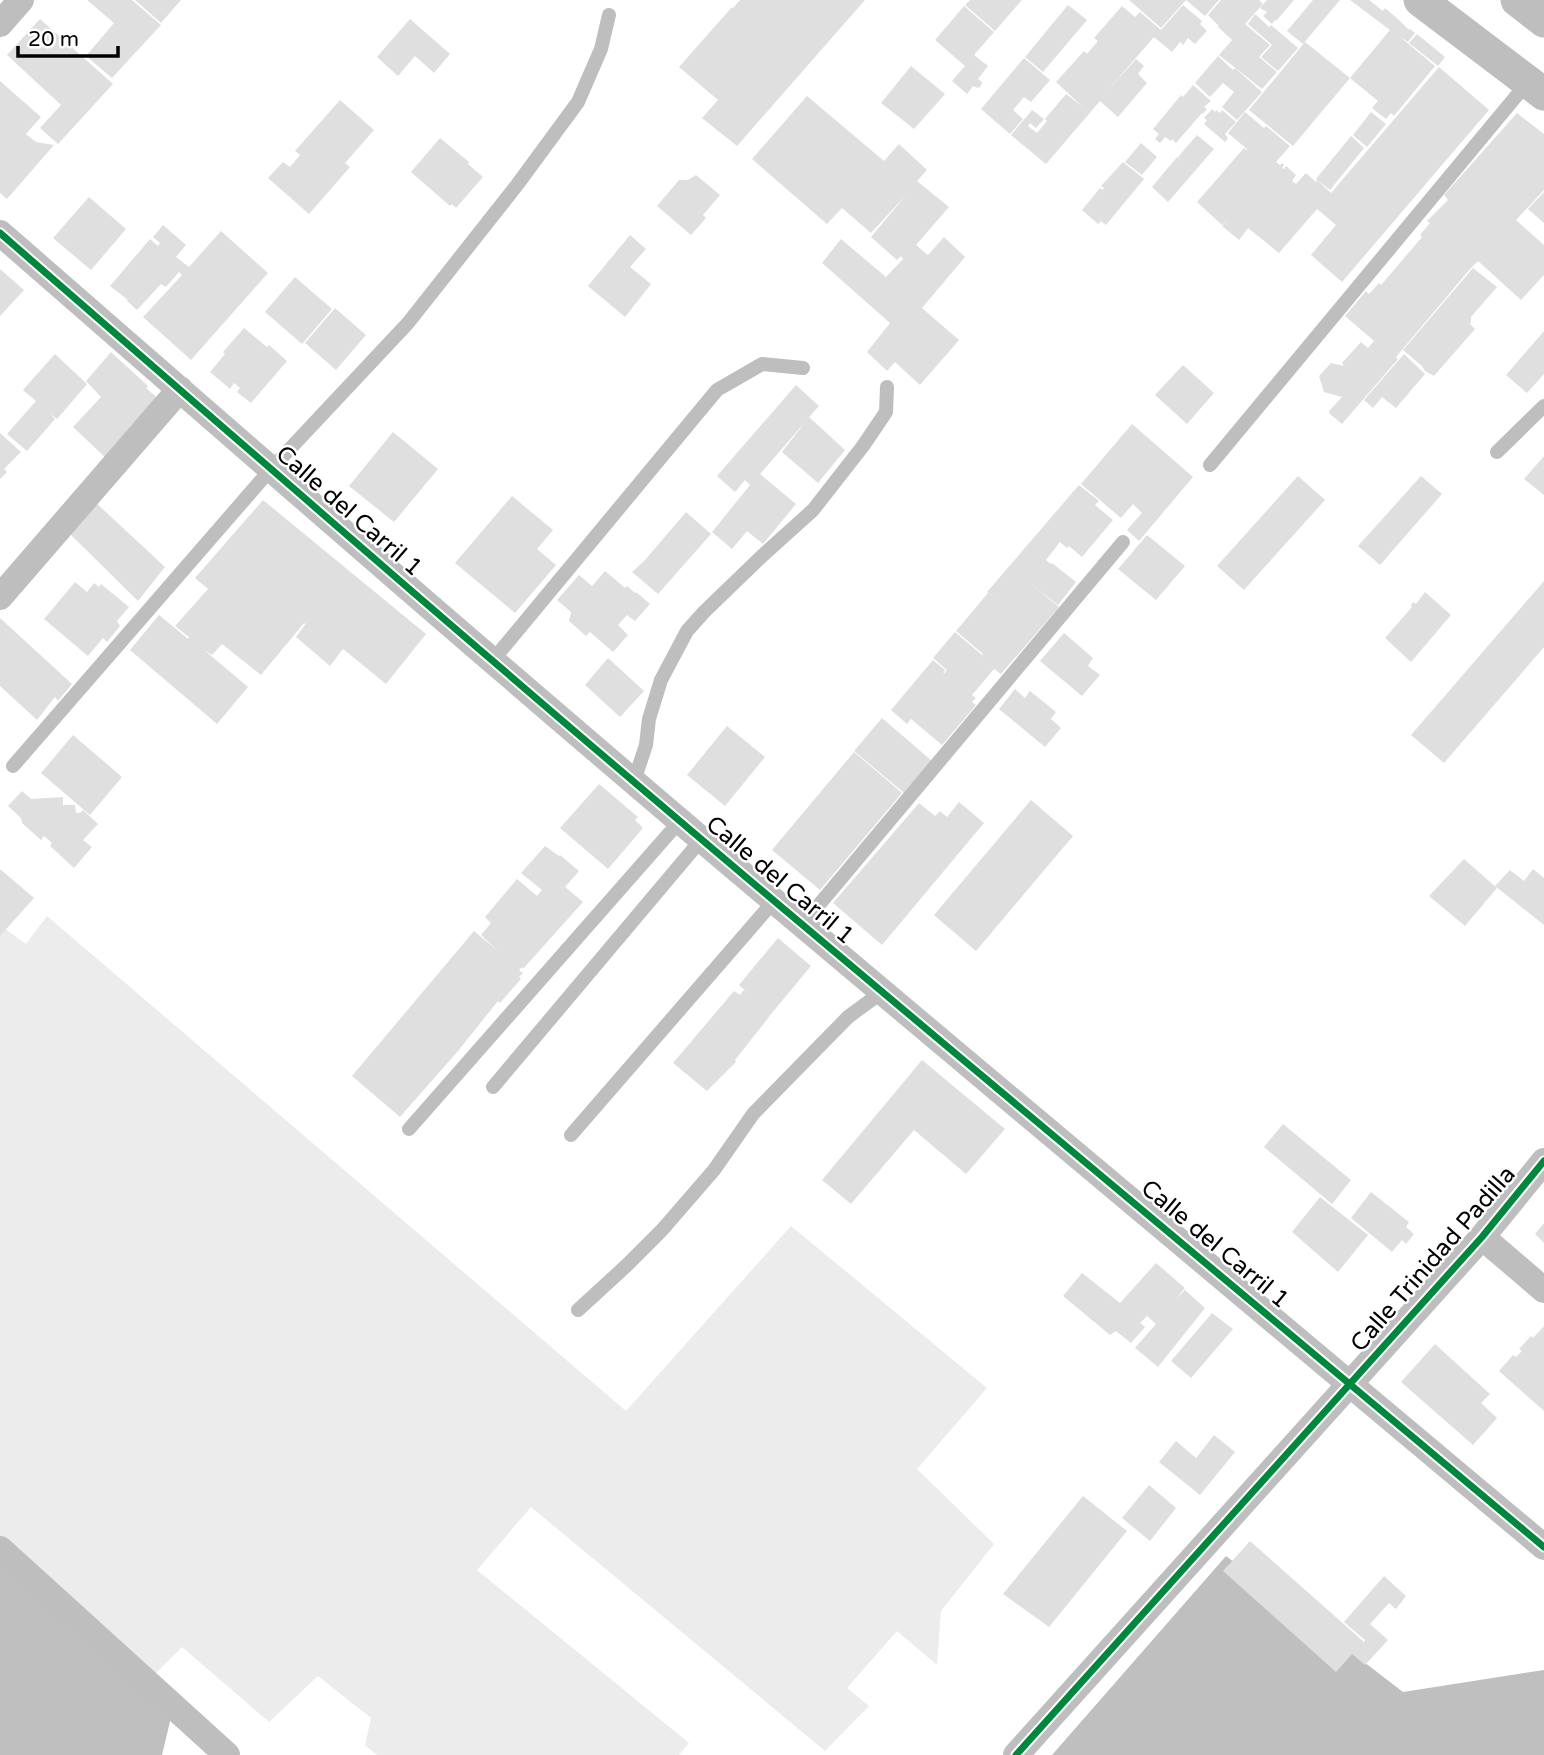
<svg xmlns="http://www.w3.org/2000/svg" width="1544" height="1755" font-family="'Varela Round',sans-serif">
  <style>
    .green { fill: #ececec }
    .water { fill: #bfbfbf }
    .building { fill: #dfdfdf }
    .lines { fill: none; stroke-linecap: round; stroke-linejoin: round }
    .service { stroke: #bebebe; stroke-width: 14 }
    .minor { stroke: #bebebe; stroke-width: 26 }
    .tertiary { stroke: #bebebe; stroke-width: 33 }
    .cycleway-casing { stroke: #fff; stroke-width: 11 }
    .cycleway { stroke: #00873e; stroke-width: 7 }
    .labels { text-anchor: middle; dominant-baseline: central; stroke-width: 5; stroke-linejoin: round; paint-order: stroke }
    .street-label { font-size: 24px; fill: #000; stroke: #fff }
  </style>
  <rect width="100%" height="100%" fill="#fff"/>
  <path class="green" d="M47,916L626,1411L791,1226L987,1388L917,1469L994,1544L941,1611L937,1665L897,1631L847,1688L869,1706L825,1751L531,1507L477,1570L689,1743L679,1755H377L365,1745L371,1718L318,1676L269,1722L182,1647L142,1687L0,1560V925L26,944Z"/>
  <path class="water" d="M1226,1556L1403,1692L1544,1670V1755H1052Z
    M0,1560L172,1713L162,1755H0Z"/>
  <path class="building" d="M87,0H132L161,25L112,78L86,56L114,23Z
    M135,0H181L161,23Z
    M740,0H865L737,146L702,118L718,100L679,67L732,7L733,8Z
    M970,0H1022L995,31L965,5Z
    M1129,0H1186L1161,28Z
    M1186,0H1219L1205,16Z
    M1221,0H1259L1263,4L1245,24L1270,45L1259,57L1277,72L1262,89L1219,55L1232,40L1218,27L1219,26L1208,15Z
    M1267,0H1294L1276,21L1275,20L1272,24L1263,16L1267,12L1260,8Z
    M1313,0H1340L1303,44L1287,31Z
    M1350,0H1369L1383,11L1385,8L1399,20L1409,30L1410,29L1415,33L1408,42L1399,36L1435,66L1394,116L1391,113L1386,119L1372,108L1378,101L1350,78L1293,146L1249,110L1305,42L1350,78L1390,30Z
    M1068,5L1087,20L1043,72L1025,57Z
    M1183,5L1202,21L1200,24L1207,31L1195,44L1188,38L1183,45L1180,42L1172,52L1154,37L1106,92L1136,59L1144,66L1138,74L1147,83L1118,117L1100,101L1046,164L1011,135L1032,110L1044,119L1036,128L1030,123L1028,126L1037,133L1047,121L1045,119L1066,94L1083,107L1056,82L1084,51L1087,54L1098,41L1094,38L1122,6L1135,17L1140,12L1161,30Z
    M964,6L994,32L974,55L988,66L978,79L982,82L981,86L978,88L973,86L967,94L952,81L965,66L935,40Z
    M1255,14L1269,27L1271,25L1298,48L1278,71L1261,57L1272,45L1248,24Z
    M40,19L113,84L58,144L40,128L61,105L7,55Z
    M410,19L450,54L434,73L415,56L398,76L377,57Z
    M1417,34L1445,57L1438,66L1409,43Z
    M1218,56L1233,70L1235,68L1262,92L1237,120L1222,107L1234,92L1223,83L1210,97L1195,83Z
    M1024,58L1050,80L1031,102L1024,97L1013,110L1023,119L1010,134L981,109Z
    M911,66L945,94L914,129L881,103Z
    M1439,67L1489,110L1342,282L1311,255L1336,225L1317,209L1279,253L1248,228L1239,240L1222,226L1229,218L1222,225L1197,202L1244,148L1246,150L1247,149L1228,133L1245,112L1264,128L1266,126L1290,146L1276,162L1280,165L1282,163L1284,165L1282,168L1284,169L1286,166L1296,175L1292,181L1296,184L1306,173L1316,182L1317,180L1331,193Z
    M0,81L41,117L26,134L36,142L54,145L7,199L0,193Z
    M1193,85L1211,101L1204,107L1207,109L1203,114L1202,113L1176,143L1172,139L1171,141L1165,137L1160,143L1155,139L1159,134L1153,129L1181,95L1183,97Z
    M807,96L884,161L899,144L927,170L917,181L949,207L916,245L928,255L944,237L965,257L922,308L959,340L920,385L895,362L887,371L867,352L890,323L822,263L841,239L886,277L903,259L901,256L897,260L871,237L907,194L871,233L842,208L827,224L752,159Z
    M340,100L374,130L345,163L350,167L309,214L268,178L283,162L290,167L300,155L295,151Z
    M1212,109L1215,112L1216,110L1220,113L1222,110L1236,122L1225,134L1228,138L1225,142L1204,124L1207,120L1204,118Z
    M1371,112L1386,124L1367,147L1353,135Z
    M1517,113L1544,134V190L1516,220L1544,245V275L1521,300L1478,261L1470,269L1396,357L1398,359L1342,424L1330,414L1329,411L1342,397L1324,392L1319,376L1331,363L1344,366L1342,363L1361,342L1368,348L1374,341L1345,316L1366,291L1369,294L1379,283L1381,285L1422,237L1420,235L1430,223L1427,221L1448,200L1444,195Z
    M1197,135L1214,149L1168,202L1152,187L1177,157L1183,162L1178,157Z
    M1351,136L1364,148L1330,190L1316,179Z
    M440,138L469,162L468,164L483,177L456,208L452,204L450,206L411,172Z
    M1141,143L1157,157L1142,175L1125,162Z
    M1123,162L1144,179L1106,225L1101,221L1098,224L1082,210L1100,188L1103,190L1104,188L1101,186Z
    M696,175L720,195L703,215L706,218L691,235L657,206L679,180H688Z
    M1544,192V223L1528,209Z
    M89,197L126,229L91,270L53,238Z
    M163,225L186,245L176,257L189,267L221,231L268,273L191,360L143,317L182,275L179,272L166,287L161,284L137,310L127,301L128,300L110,286L150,239L158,246L160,243L153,237Z
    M630,235L646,249L630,267L651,284L625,317L588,286Z
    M1473,268L1497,287L1471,317V322L1470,324L1475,329L1434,376L1425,371L1422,366L1403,350Z
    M0,269L24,290L0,316Z
    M295,277L332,309L302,344L265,312Z
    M335,308L366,335L336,370L305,343Z
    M244,328L267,347L269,345L287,361L251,403L237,392L240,388L234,383L230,389L210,372L225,354L223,352Z
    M1544,331V374L1527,393L1506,375Z
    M111,352L148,386L146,388L161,401L108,460L73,427L101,397L86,381Z
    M55,354L87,384L57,419L50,414L55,419L27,451L7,434L36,401L23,390Z
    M1404,354L1425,374L1396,408L1382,397L1373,408L1364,400Z
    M1183,365L1214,393L1187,424L1155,395Z
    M796,385L819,406L809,417L845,450L818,483L782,452L806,421L760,474L796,504L763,544L747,531L732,549L712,532L750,485L745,480L735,492L717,476Z
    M1132,424L1193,477L1139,541L1127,530L1142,513L1133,504L1121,518L1081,484Z
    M393,432L438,469L394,522L349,486Z
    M0,433L21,452L4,469L7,472L0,479Z
    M1544,456V495L1524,479Z
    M1298,476L1325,500L1244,590L1217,566Z
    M1421,476L1442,494L1380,565L1358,546Z
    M1079,485L1099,501L1095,505L1113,520L1082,557L1069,546L1067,548L1060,542L1046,560L1051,564L1052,563L1076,582L1058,605L1031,584L1059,607L1001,674L994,669L972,695L976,698L972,702L976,705L942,745L911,719L907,724L891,710L933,660L945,670L943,675L947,670L933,658L955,632L982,655L980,658L983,654L956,631L988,593L994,597L987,592Z
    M512,496L553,530L537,549L556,565L515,613L455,563Z
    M263,500L426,634L386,684L343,649L330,666L296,637L312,615L305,624L304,623L261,675L222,644L212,655L203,649L248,687L217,724L130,650L159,615L187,638H190L175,626L208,589L195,578Z
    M94,501L165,567L138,601L70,534Z
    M686,512L711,534L658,594L632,572L645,560Z
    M1147,535L1185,566L1156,600L1118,569Z
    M605,571L625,588L627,586L635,593L636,592L650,604L635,621L627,615L618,625L628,635L613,652L590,632L586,636L569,621L571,612L557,600L579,575L592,586Z
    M1544,581V647L1444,763L1411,735Z
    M75,582L87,592L94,583L99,587L101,584L129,607L117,621L120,626L107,642L103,638L88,656L44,619Z
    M1425,592L1451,615L1411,662L1385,638L1412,607L1411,605L1413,602L1416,604Z
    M0,618L72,684L58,701L55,697L37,720L0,686Z
    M1064,633L1093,658L1088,666L1100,675L1082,696L1040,661Z
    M608,658L644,691L620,717L585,685Z
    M1015,689L1025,698L1030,691L1056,712L1051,719L1061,728L1045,747L999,709Z
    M882,718L932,761L904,793L854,751Z
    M727,726L765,757L725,806L687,775Z
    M73,735L122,777L90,815L41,773Z
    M854,752L902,793L820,890L772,850Z
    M599,784L638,817L635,820L643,828L608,869L560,828Z
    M22,791L31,799L63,797V805H75L76,813H80L83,810L98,824L83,840L92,847L74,868L50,846L52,843L44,836L41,840L22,823L21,818L8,806Z
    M1031,800L1073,836L976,951L934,915Z
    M959,802L984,823L882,945L833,903L919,803L935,816L940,811L947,817Z
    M545,846L559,856L560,855L579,871L565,887L583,902L523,969L522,967L519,970L523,973L519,977L521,979L500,1003L498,1001L458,1051L400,1117L352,1076L474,931L498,951L481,935L491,923L485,917L517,879L537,896L542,890L521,873Z
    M1464,859L1497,888L1465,926L1429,896Z
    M0,869L34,898L0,936Z
    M1533,869L1544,878V925L1495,886L1510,870L1524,881Z
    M778,938L811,966L772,1013L735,1060L736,1062L707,1091L673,1063L734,991L740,995L744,990L752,997L739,985Z
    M922,1060L1005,1129L966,1174L914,1130L851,1204L822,1180Z
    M1283,1124L1351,1180L1332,1204L1264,1147Z
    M1371,1192L1409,1222L1406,1227L1414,1234L1406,1244L1402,1240L1392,1252L1351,1218Z
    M1320,1197L1368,1235L1338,1272L1292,1232Z
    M1544,1223V1243L1535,1234Z
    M1156,1263L1185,1288L1175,1300L1185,1290L1205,1308L1158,1367L1135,1348L1156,1324L1147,1316L1140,1323L1145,1327L1131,1343L1116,1331L1110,1335L1063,1296L1082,1273L1120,1303Z
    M1212,1313L1233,1329L1191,1378L1171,1361Z
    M1544,1326V1411L1499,1371L1513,1355L1516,1357L1522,1351L1519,1349L1531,1336L1533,1338Z
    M1435,1344L1490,1394L1481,1403L1497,1418L1473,1445L1401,1382Z
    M1214,1435L1235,1452L1200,1495L1159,1462L1176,1441L1196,1458Z
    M1149,1485L1176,1508L1150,1541L1122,1518Z
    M1083,1496L1127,1531L1049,1627L1003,1594Z
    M1250,1541L1364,1642L1365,1640L1344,1622L1384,1576L1406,1596L1396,1609L1389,1603L1370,1624L1388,1640L1365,1665L1352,1654L1336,1672L1223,1571Z"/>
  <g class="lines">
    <path class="service" d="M1497,452L1544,406
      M1210,465L1528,82
      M493,660L717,390L762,364L803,368
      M13,766L271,469L408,323L517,185L578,102L601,49L609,15
      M634,781L646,745L649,719L661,680L687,631L704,612L762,556L813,510L863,446L886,412L887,387
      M802,925L1123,542
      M493,1087L701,840
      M409,1129L680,821
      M571,1135L774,901
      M578,1310L627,1265L662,1230L714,1170L753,1114L848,1017L882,992"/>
    <path class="minor" d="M0,24L21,0
      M0,233C258,458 517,684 779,905C1033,1120 1290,1331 1544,1547
      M0,597L180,389
      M1482,1237L1544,1290
      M0,1549L227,1755
      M1016,1755L1482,1237L1544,1161"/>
    <path class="tertiary" d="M1420,0L1544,94
      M1517,0L1544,21"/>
    <g class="cycleway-casing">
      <path id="cycleway" d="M0,233C258,458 517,684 779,905C1033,1120 1290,1331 1544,1547
        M1016,1755L1482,1237L1544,1161"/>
    </g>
    <use href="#cycleway" class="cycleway"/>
  </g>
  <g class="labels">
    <g class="street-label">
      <text transform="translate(349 511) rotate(41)">Calle del Carril 1</text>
      <text transform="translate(780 880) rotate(40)">Calle del Carril 1</text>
      <text transform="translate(1215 1244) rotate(40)">Calle del Carril 1</text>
      <text transform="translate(1433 1259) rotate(-49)">Calle Trinidad Padilla</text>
    </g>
  </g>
  <path d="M18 46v10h100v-10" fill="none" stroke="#000000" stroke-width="3.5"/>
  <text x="28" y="46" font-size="21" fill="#000000" stroke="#ffffff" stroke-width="5" paint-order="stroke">20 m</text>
</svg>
